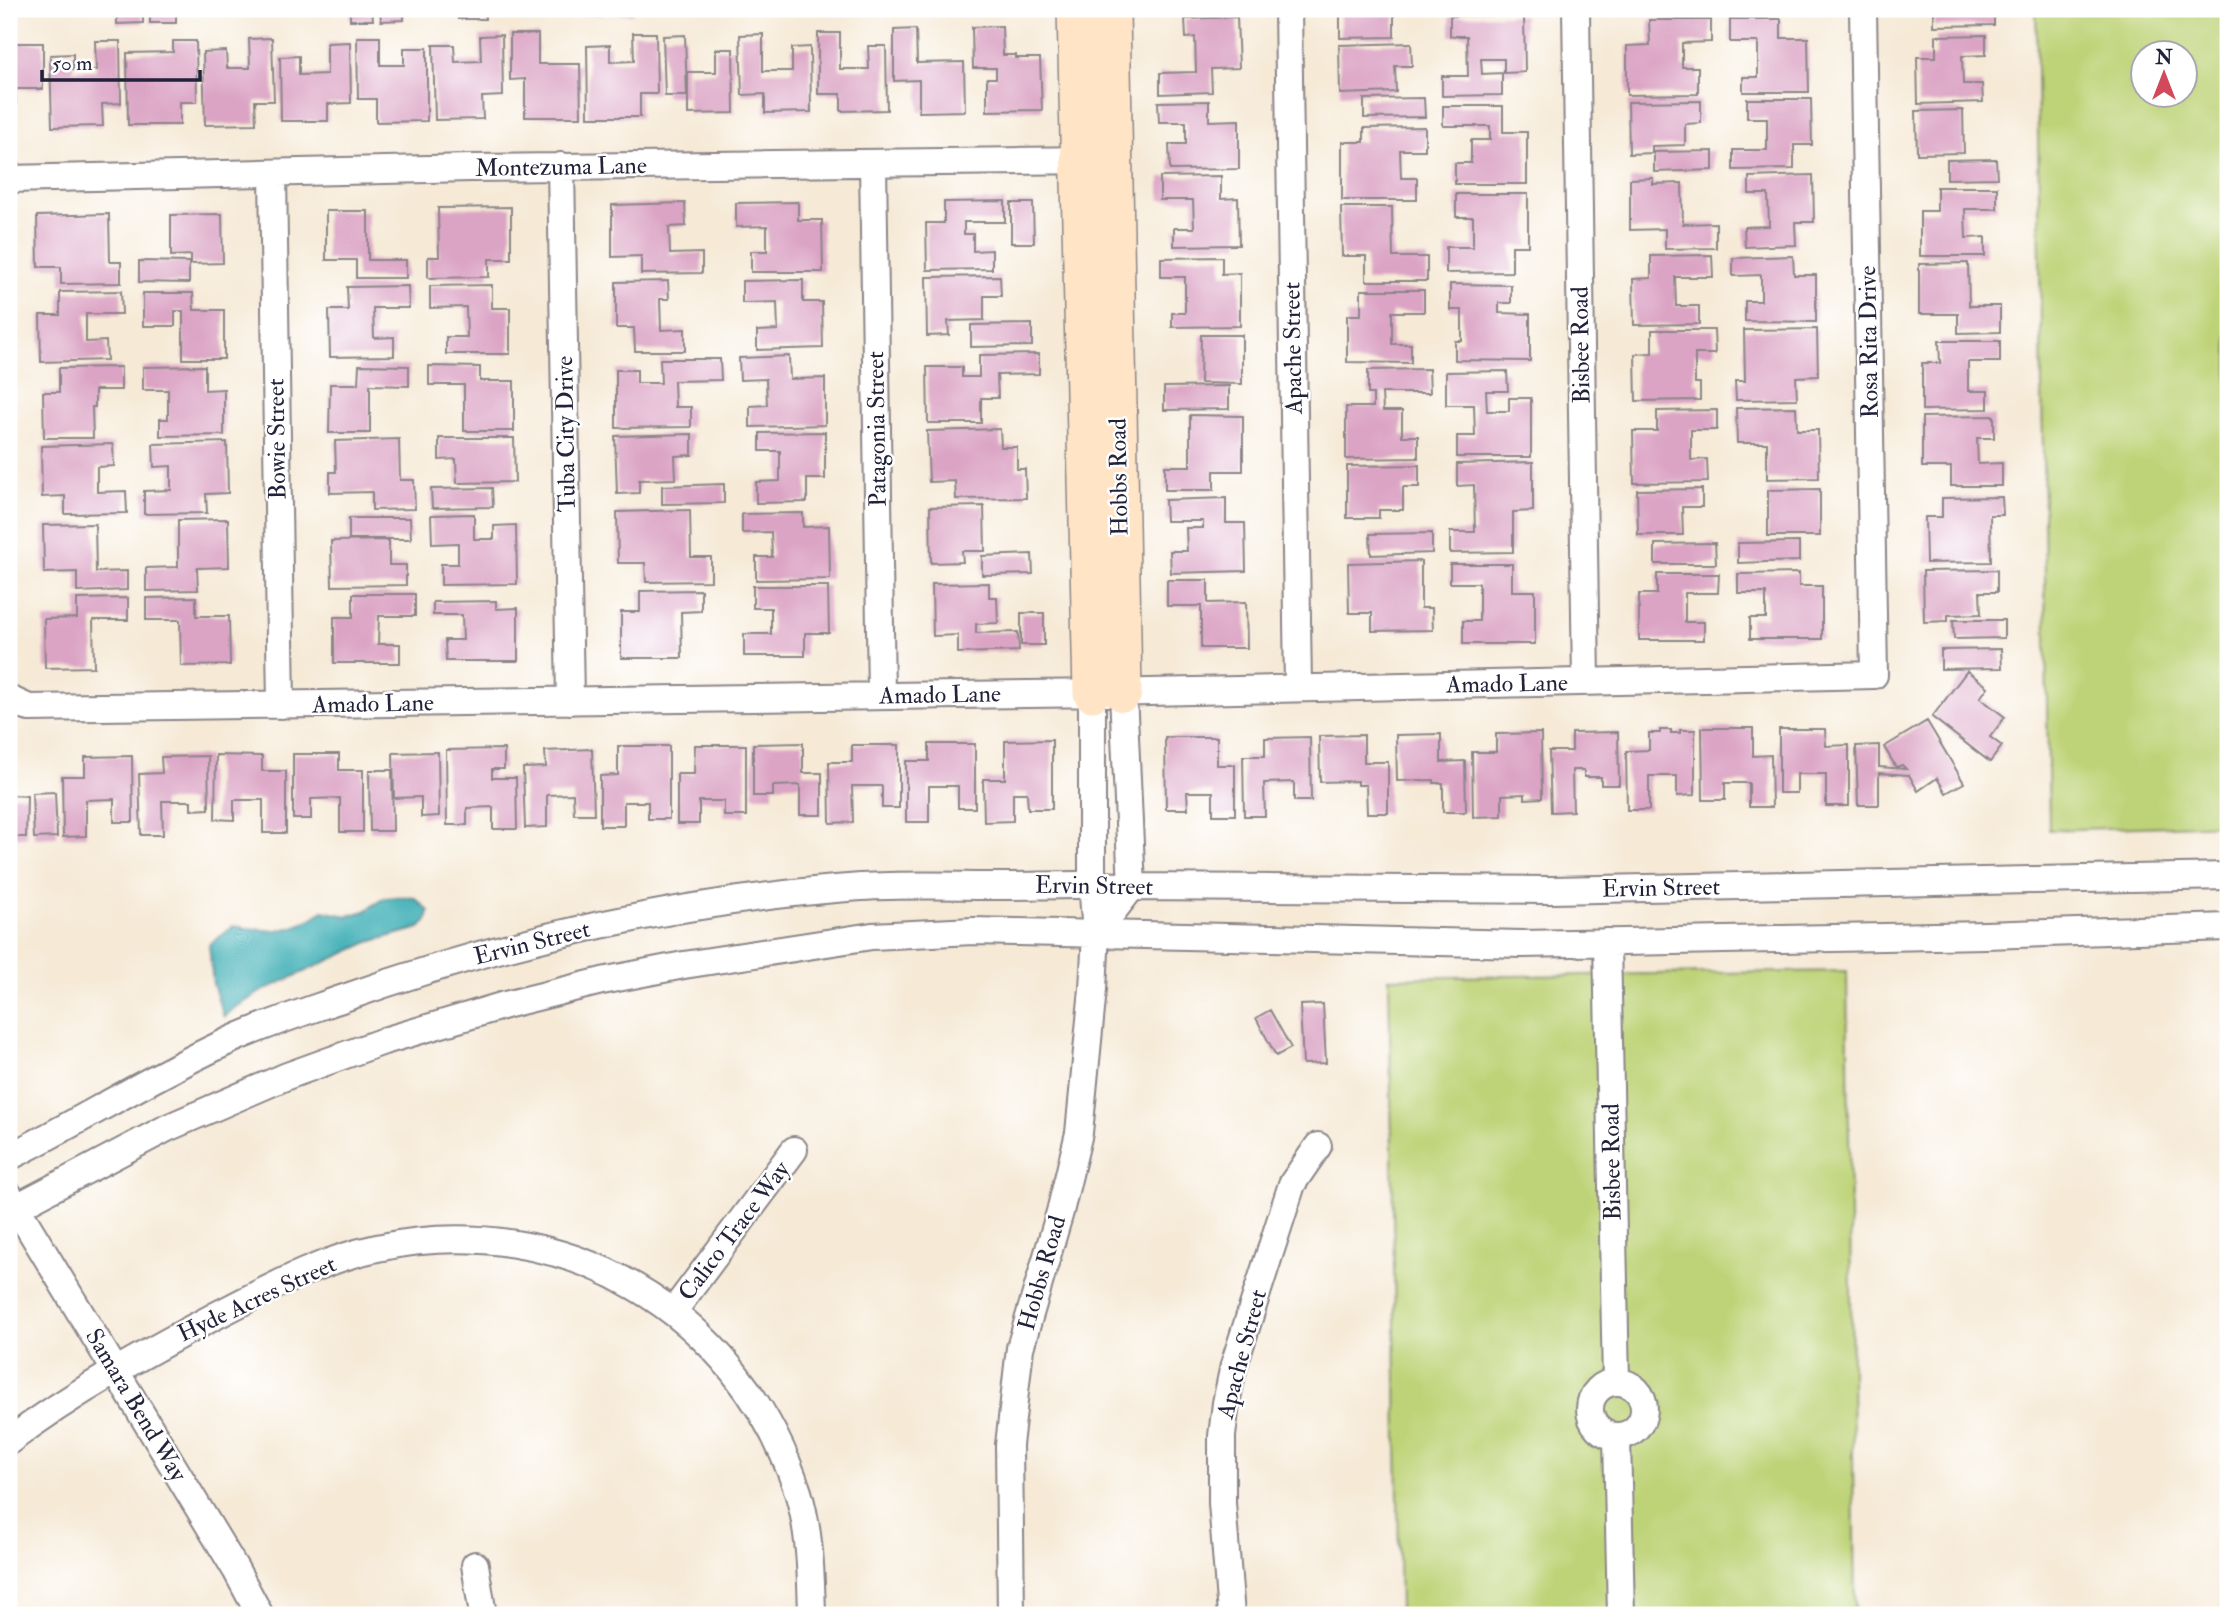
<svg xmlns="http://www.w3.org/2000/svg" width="2237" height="1624" font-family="'IM FELL Double Pica',serif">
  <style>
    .green { fill: #bed377; stroke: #707a59; stroke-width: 2; fill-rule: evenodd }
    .water { fill: #3badb4; stroke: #2e6878; stroke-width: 2 }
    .building { fill: #dba4c5 }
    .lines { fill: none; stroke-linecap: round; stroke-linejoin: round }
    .street-casing { stroke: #8c8689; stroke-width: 30 }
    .secondary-casing { stroke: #8c8689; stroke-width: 40 }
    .street { stroke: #fff; stroke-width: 26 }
    .secondary { stroke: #ffe4c6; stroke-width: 37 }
    .labels { text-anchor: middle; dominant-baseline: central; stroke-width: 5; stroke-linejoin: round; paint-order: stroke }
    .street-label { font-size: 24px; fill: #22223b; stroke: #fff }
  </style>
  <rect width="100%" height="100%" fill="#fff"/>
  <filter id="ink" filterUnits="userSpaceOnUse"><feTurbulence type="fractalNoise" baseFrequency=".0143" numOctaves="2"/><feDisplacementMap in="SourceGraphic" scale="14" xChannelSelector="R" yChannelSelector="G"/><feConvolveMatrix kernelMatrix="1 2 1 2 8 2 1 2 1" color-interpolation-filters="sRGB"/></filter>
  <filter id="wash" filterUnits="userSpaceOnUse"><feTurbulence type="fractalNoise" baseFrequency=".00686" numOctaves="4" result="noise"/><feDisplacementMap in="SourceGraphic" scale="28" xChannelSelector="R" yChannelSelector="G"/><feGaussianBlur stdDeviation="1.57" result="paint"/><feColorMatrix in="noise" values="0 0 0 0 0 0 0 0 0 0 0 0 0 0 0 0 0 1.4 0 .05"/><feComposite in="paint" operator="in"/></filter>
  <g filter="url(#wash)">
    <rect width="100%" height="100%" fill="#f6ead7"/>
    <path class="green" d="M2036,9H2228V824L2049,830ZM2142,52H2184V94H2142Z
      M1847,971L1855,1615H1400L1389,978Z"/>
    <path class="water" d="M401,897L415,898L429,911L427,921L420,928L369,942L260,992C247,1002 235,1005 224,1017L213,984L209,945L233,926C270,932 291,935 323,911L347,916L365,911L384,898Z"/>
    <g id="blocks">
      <path class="building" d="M117,9H143V23L117,24Z
        M150,9H176V23H150Z
        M350,9H372L373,20H350Z
        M380,9H404V20L381,21Z
        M458,9H485V19H458Z
        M576,9H603V15H576Z
        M610,9H633V14H610Z
        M1160,9H1206V11L1161,12Z
        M1340,9H1394V37L1340,38Z
        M1626,9H1699V12L1626,13Z
        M1934,9H1994V25L1934,26Z
        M1524,15L1525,72L1504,73V59H1481L1482,74L1502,73V95L1442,96V76H1468L1467,36H1450V16Z
        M1237,17L1239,68L1211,69L1212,92L1160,94V73L1196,72L1195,37L1186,38L1185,19Z
        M1730,19H1781V38H1808L1809,92H1743V77H1758V42H1730Z
        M1649,20H1711V42L1682,43V67H1698V94L1627,95V46L1650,45Z
        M1002,26L1003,55H1016V58H1040L1042,110L987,111V78H996V68H973L972,27Z
        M916,29L917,63L964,62L965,111L919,112V80L894,81V30Z
        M633,33H656L657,94H640V117H588L587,46L610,45V62L634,61Z
        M818,33H840V69H869L868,46H886L887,110L841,111V94H818Z
        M510,34H538V64H580L581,117H525V79L510,80Z
        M763,34V71H792V48L810,47L811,112L765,113V94L742,95L740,35Z
        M502,35L503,96L482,97L483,119L435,120L433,45H454L455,62L481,61L480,36Z
        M685,35L687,96H665L663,36Z
        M1986,35V55L1962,56L1963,84H1982L1983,102L1918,104L1917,57H1936V36Z
        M357,37H380V65H404V48H427V121L376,122V99H358Z
        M272,38L274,101H255L256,124L205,125L203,52L226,51L227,68H250L249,39Z
        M95,41H120L121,103L102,104L103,126L52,127L50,55L73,54V70H96Z
        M173,41H196L197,102H180V125H128L127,53L173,52Z
        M350,42L351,103L328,104V121H281L280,57L299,56V75L327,74V43Z
        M9,43H43V89H16V105H9Z
        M1411,43L1412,66H1395L1396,92L1340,94L1339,45Z
        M716,49H733L734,113L688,114V72H716Z
        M1424,98L1425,117L1364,118V99Z
        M1747,99H1811L1812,145H1794V169L1733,170V150H1767V118H1747Z
        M1209,101V121L1239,120V169L1170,170L1169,144H1186V122H1159L1158,102Z
        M1701,101V123L1685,124V145L1652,146V153L1629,154L1628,102Z
        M1443,106H1503V132H1527V184H1455V163H1471V140H1490V126H1443Z
        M1963,110L1964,153L1917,154L1916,111Z
        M1425,127V150H1400L1401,178H1417V200H1342V142H1364V128Z
        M1713,151V170L1654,172V152Z
        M1996,159L1997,178L1947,179V160Z
        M1813,175L1814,222H1795L1796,245L1745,247L1744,227L1769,226L1768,194H1749V177Z
        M1221,176V199L1238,198L1239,245L1174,246V228H1194L1193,200H1160V177Z
        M1653,178V184L1682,183L1683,224L1716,223V248L1665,249V229L1630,230V179Z
        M1937,187H1997V209H1965L1966,238L1985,237V256H1920V211H1937Z
        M1456,194H1528V246H1512V272L1446,273V247H1473V217H1456Z
        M1005,201V222H964V234H973V251L992,250V269L927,270L926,223H944V202Z
        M798,202V220H822L823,272H751V251H767V226L736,227V203Z
        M685,203L686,226L669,227L670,254L702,253V273L641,274V256L612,257V205Z
        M1011,203H1033L1034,243H1011Z
        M511,207V259H489V277L428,278V257H439L438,208Z
        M1341,207H1392L1393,257H1427V281H1366V256H1342Z
        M326,211H368V260H406V278H356V260H326Z
        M109,214L110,262H121V283L61,284V267H38L37,216Z
        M222,214L223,263L191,264V255L171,256V215Z
        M1712,255L1713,277H1675L1676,306H1699V324L1634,325L1633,279L1651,278V256Z
        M1793,256L1794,275H1816V322L1745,321V301H1761V275L1733,276V258Z
        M1222,257V274L1240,273V326L1172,327V313H1185V277H1161V258Z
        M139,261L189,262V283L139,282Z
        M1968,263L1969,306H2000V332L1958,333V314H1919V264Z
        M1000,276L1001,296H984V320L948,321L949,335L927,336L926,277Z
        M803,280V302H822L823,348L757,350V331L778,330L777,302L742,303V281Z
        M668,281L669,299H660L661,330L685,329V351H635L634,328H616V282Z
        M1450,284L1511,285V303H1499V313L1530,314V361L1455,360V341H1462V310H1450Z
        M492,285V308H510V354H446V337H467L466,307L430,308V286Z
        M408,286L409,308H373L374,338L394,337V356L330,357L329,310H348L347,287Z
        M1361,290H1424V312H1392V344H1411V363L1347,362V315H1361Z
        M121,291L122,314H86V342L106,341L107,360L41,362L40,315H60V292Z
        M143,293H193L194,310H224V359H183V311H175V326H143Z
        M1032,324V346L971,347V325Z
        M1817,329L1818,376L1796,377L1797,399L1736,400L1735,381H1745L1744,330Z
        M1652,330H1714L1715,354H1695V383H1700V400L1636,401L1635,354L1652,353Z
        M1201,335H1242V384L1200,383Z
        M1939,341H2000V362H1968V391H1988V409L1922,410V363H1940Z
        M1039,354V374L997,375L998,398H981V423H928L927,367H962V377H979V355Z
        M789,356L790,379L825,378V425L750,427V406L767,405L766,379L740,380L739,358Z
        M660,359H720L721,380L674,381L675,407H691V427L616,428V370H637V383H661Z
        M359,365L409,366V386L370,385V433H329L330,384H358Z
        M205,366V390L224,389V435L160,436V419H168V390H143V367Z
        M429,366L480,367V381H514V431H464V385H429Z
        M121,367V390H95V407H92L93,438H44L43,392H59V368Z
        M1429,369L1430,393H1382L1383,411H1402V436H1418V458L1346,459V407H1373V394H1368V370Z
        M1507,371L1508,391H1486L1487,411H1509V398H1531V457H1457V436H1475L1474,405H1446V372Z
        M1229,386V409L1164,410V387Z
        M1796,407L1797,430H1818L1819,478L1767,479V443H1737L1736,408Z
        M1717,410V430H1691V460L1707,459L1708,482L1634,483L1633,431H1657V411Z
        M1190,415L1243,416V471H1214V490H1165V466H1190Z
        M1994,416V438H1977L1978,464L2002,463V486H1951V467H1922V417Z
        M1000,429L1001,447H1017V469H1025L1026,498L956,499L955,481L929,482L927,431Z
        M825,432V479H807V502L756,503V482L780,481V451H760V433Z
        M692,434V455L675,456L676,479L639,480V493L617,494L615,436Z
        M439,438H514L515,482L457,483L456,459L439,460Z
        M399,439L400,480H414L415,509L372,510V492L330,493V472H336L335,441Z
        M227,442L228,493L206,494L207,513L144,514V491L171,490V466L154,467L153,444Z
        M113,444L114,466L97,467V492L126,491L127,513L65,514V496L42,497L41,446Z
        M1533,462V511L1513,512V552L1450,553V532H1475L1474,485L1457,486V464Z
        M1419,465V487H1403V510H1379V518H1347V466Z
        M724,484V503L662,504V486Z
        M492,488L493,507L432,508L431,489Z
        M1702,489V507H1682L1683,535H1638L1637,490Z
        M1820,489V536H1768V490Z
        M2002,497L2003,515H1990L1991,562L1926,563L1925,517H1942V498Z
        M1226,498V523H1245L1246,571L1171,573L1170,551H1187L1186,528H1203V521H1166L1165,500Z
        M984,506L985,551H962L963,562L931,563L930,507Z
        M690,510L691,557H711V581L646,582L645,563H618L617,512Z
        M803,513V527L829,526L830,579L756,580V557H772L771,532L742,533V514Z
        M474,514V539H494V526L516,525L517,584L441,585V564H458V543L432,544L431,515Z
        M349,518H410L411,539H349Z
        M228,519L229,567L197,568L198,590L146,591V568L178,567V520Z
        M95,524L96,572L127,571V590L77,592V572L44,573L43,525Z
        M1432,533V553L1371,555L1370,534Z
        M389,540V565H406V585L332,586L331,541Z
        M1799,542V561L1738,563V543Z
        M1715,543L1716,564H1655V544Z
        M1032,554L1033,574L982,575V556Z
        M1421,561V608H1432L1433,630L1372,631V613H1349L1348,563Z
        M1450,564H1512V591H1535V644H1463V621H1479V583H1450Z
        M1997,570V592H1980L1981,614L1948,615V621L1924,622L1923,571Z
        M1799,573V586H1822V639H1750V618H1766V593H1738V574Z
        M1657,574H1719L1718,593H1685V622H1704V640H1639V594H1657Z
        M1167,580H1208V603L1246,602L1247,648H1201V606H1167Z
        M989,583V597H997L998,623L976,624V633L1018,632L1019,651L958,653V635L933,636L932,584Z
        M753,586H828L829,633H805V656H744V634H771V608H753Z
        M701,590V611L681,612L682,658H621V612H640V591Z
        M353,594H415V616H379L378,644H400V663H334V617H353Z
        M196,597V616H229L230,665L181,666L180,620H146V598Z
        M128,598V620H93L94,667L45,668L44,619L77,618V599Z
        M496,601V609L518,608V661H446L445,640H463L462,615H433V602Z
        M1021,613H1044V645H1021Z
        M1953,620H2004V638L1954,639Z
        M2001,649L2002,668L1941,669V650Z
        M1967,671L1988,687L1980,698L2005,717L1990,737L2002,746L1990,762L1932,717Z
        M1927,721L1964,783L1946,793L1937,778L1918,791L1909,775L1879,773V805H1858L1856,746L1879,745V767L1906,769L1902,765L1896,767L1884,747Z
        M1702,728H1753V756L1771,755L1772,807H1749V783H1725V800H1703Z
        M1779,729H1825L1826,746L1849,745V806H1826V774H1797V793H1779Z
        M1660,730H1671V733H1680V730H1695V795L1677,796V776H1649V810H1627L1626,751L1649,750V733H1660Z
        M1618,732L1619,785H1601V777H1584V770H1572L1573,811L1551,812L1549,751H1572V733Z
        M1541,733L1542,798L1525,799V794L1502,795V816L1473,817L1472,752H1496V734Z
        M1441,734V762L1465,761L1466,812H1443V783H1434V780L1397,781L1396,735Z
        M1364,735V762H1388V813H1367L1366,785H1358V781L1320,782L1319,736Z
        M1165,737H1217V765H1235V815H1213V792H1187L1188,809H1166Z
        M1310,737L1311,801H1294V782L1264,783L1265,816H1244L1243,756H1265V738Z
        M1052,740V809H1028L1027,793H1013V821L984,822L983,779H1005V741Z
        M803,743V773H822V815H800V785L773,786V796H753V744Z
        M929,744H975V808H958V786H929V822H906V761H929Z
        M695,745H746V816H724V801H699V824H677V774H694Z
        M852,745H899V808H882V786H852L853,822L830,823L829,762H852Z
        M618,746H669V819H648V802H624V826H600V776L618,775Z
        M504,749V769H492V778H516L517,829H493V807L467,808V825H447L446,750Z
        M592,749L594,814H574L573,794L547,795V827L525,828L523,768L546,767L545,751Z
        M438,752L439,816L421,817V797L394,798L393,753Z
        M293,754H339V770H363V832H340V798L311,799V819H293Z
        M216,755L262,756V771H286V833H263V800H234V820L215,819Z
        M132,756L133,822H114V799L86,800V836L63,837L62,776H85V757Z
        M208,756L209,809L191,810V801H162L163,835H141L139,774L162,773L161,757Z
        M369,770H392L393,831H370Z
        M55,792L57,837L34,838L32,793Z
        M9,795L27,796L26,837H9Z
        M1323,1004L1326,1063L1303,1064L1300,1005Z
        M1270,1010L1291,1048L1276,1056L1256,1018Z"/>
    </g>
  </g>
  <g filter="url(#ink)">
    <use href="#blocks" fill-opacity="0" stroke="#8c8689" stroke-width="2"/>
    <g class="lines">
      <g class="street-casing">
        <path id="street" d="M1288,9L1298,687
          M1576,9L1586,682
          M873,163L881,695
          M561,166L570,701
          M273,173L281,705
          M9,179L471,168L1095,160
          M9,699L29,708L1106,693L1874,675L1863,9
          M1096,933L1132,887L1123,693
          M1607,942L1616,1382
          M9,1157C84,1119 156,1074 233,1039C269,1023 307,1011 344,998C506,940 689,899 861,887C908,884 956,886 1003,886C1046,886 1089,883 1132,887L1552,890L2228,876
          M9,1195L236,1570L260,1615
          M9,1211L167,1128L287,1076L384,1041L505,1005L602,981L684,965L872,936L973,931L1522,944L1985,935L2228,927
          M673,1312L794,1150
          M1590 1409a27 27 0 1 1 54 0a27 27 0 1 1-54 0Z
          M1617,1437L1621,1615
          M9,1441C74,1392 146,1353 217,1315C268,1289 320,1260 377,1248C564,1208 738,1310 798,1492C810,1531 811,1574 812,1615
          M475,1565L483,1615
          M1011,1615L1009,1445L1020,1348L1060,1212L1079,1133L1093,989L1096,933L1092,883V693
          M1231,1615L1222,1503V1436L1226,1403L1234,1365L1292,1184L1318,1146"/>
      </g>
      <g class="secondary-casing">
        <path id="secondary" d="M1076,9L1092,693
          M1111,9L1123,693"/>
      </g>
      <use href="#street" class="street"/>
      <use href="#secondary" class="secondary"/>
    </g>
  </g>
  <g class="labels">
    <g class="street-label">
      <text transform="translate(561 167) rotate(-1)">Montezuma Lane</text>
      <text transform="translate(1869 342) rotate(-91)">Rosa Rita Drive</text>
      <text transform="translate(1581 345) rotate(-91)">Bisbee Road</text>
      <text transform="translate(1293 348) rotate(-91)">Apache Street</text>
      <text transform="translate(877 429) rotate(-91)">Patagonia Street</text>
      <text transform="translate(566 434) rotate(-91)">Tuba City Drive</text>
      <text transform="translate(277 439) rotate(-91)">Bowie Street</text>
      <text transform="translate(1119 477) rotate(-91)">Hobbs Road</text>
      <text transform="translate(1507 684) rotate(-1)">Amado Lane</text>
      <text transform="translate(940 695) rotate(-1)">Amado Lane</text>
      <text transform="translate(373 704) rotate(-1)">Amado Lane</text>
      <text transform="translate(1094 886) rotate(1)">Ervin Street</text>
      <text transform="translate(1661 888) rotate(-1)">Ervin Street</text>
      <text transform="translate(532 943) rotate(-14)">Ervin Street</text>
      <text transform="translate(1612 1162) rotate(-91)">Bisbee Road</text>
      <text transform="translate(734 1231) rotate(-53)">Calico Trace Way</text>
      <text transform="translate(1042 1273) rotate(-74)">Hobbs Road</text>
      <text transform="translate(257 1299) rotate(-25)">Hyde Acres Street</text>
      <text transform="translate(1242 1354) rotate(-75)">Apache Street</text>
      <text transform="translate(136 1405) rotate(59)">Samara Bend Way</text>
    </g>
  </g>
  <rect width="2237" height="1624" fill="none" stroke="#fff" stroke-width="35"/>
  <g transform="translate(2164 74)"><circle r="33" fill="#ffffff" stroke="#a7a7b1" stroke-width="2"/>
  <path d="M0-5L12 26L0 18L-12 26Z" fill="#d1495b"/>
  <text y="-10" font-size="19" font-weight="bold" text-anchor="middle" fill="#22223b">N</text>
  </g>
  <path d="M42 70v10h158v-10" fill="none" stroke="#22223b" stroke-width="3.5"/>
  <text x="52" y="70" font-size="21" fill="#22223b" stroke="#ffffff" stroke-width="5" paint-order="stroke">50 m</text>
</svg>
